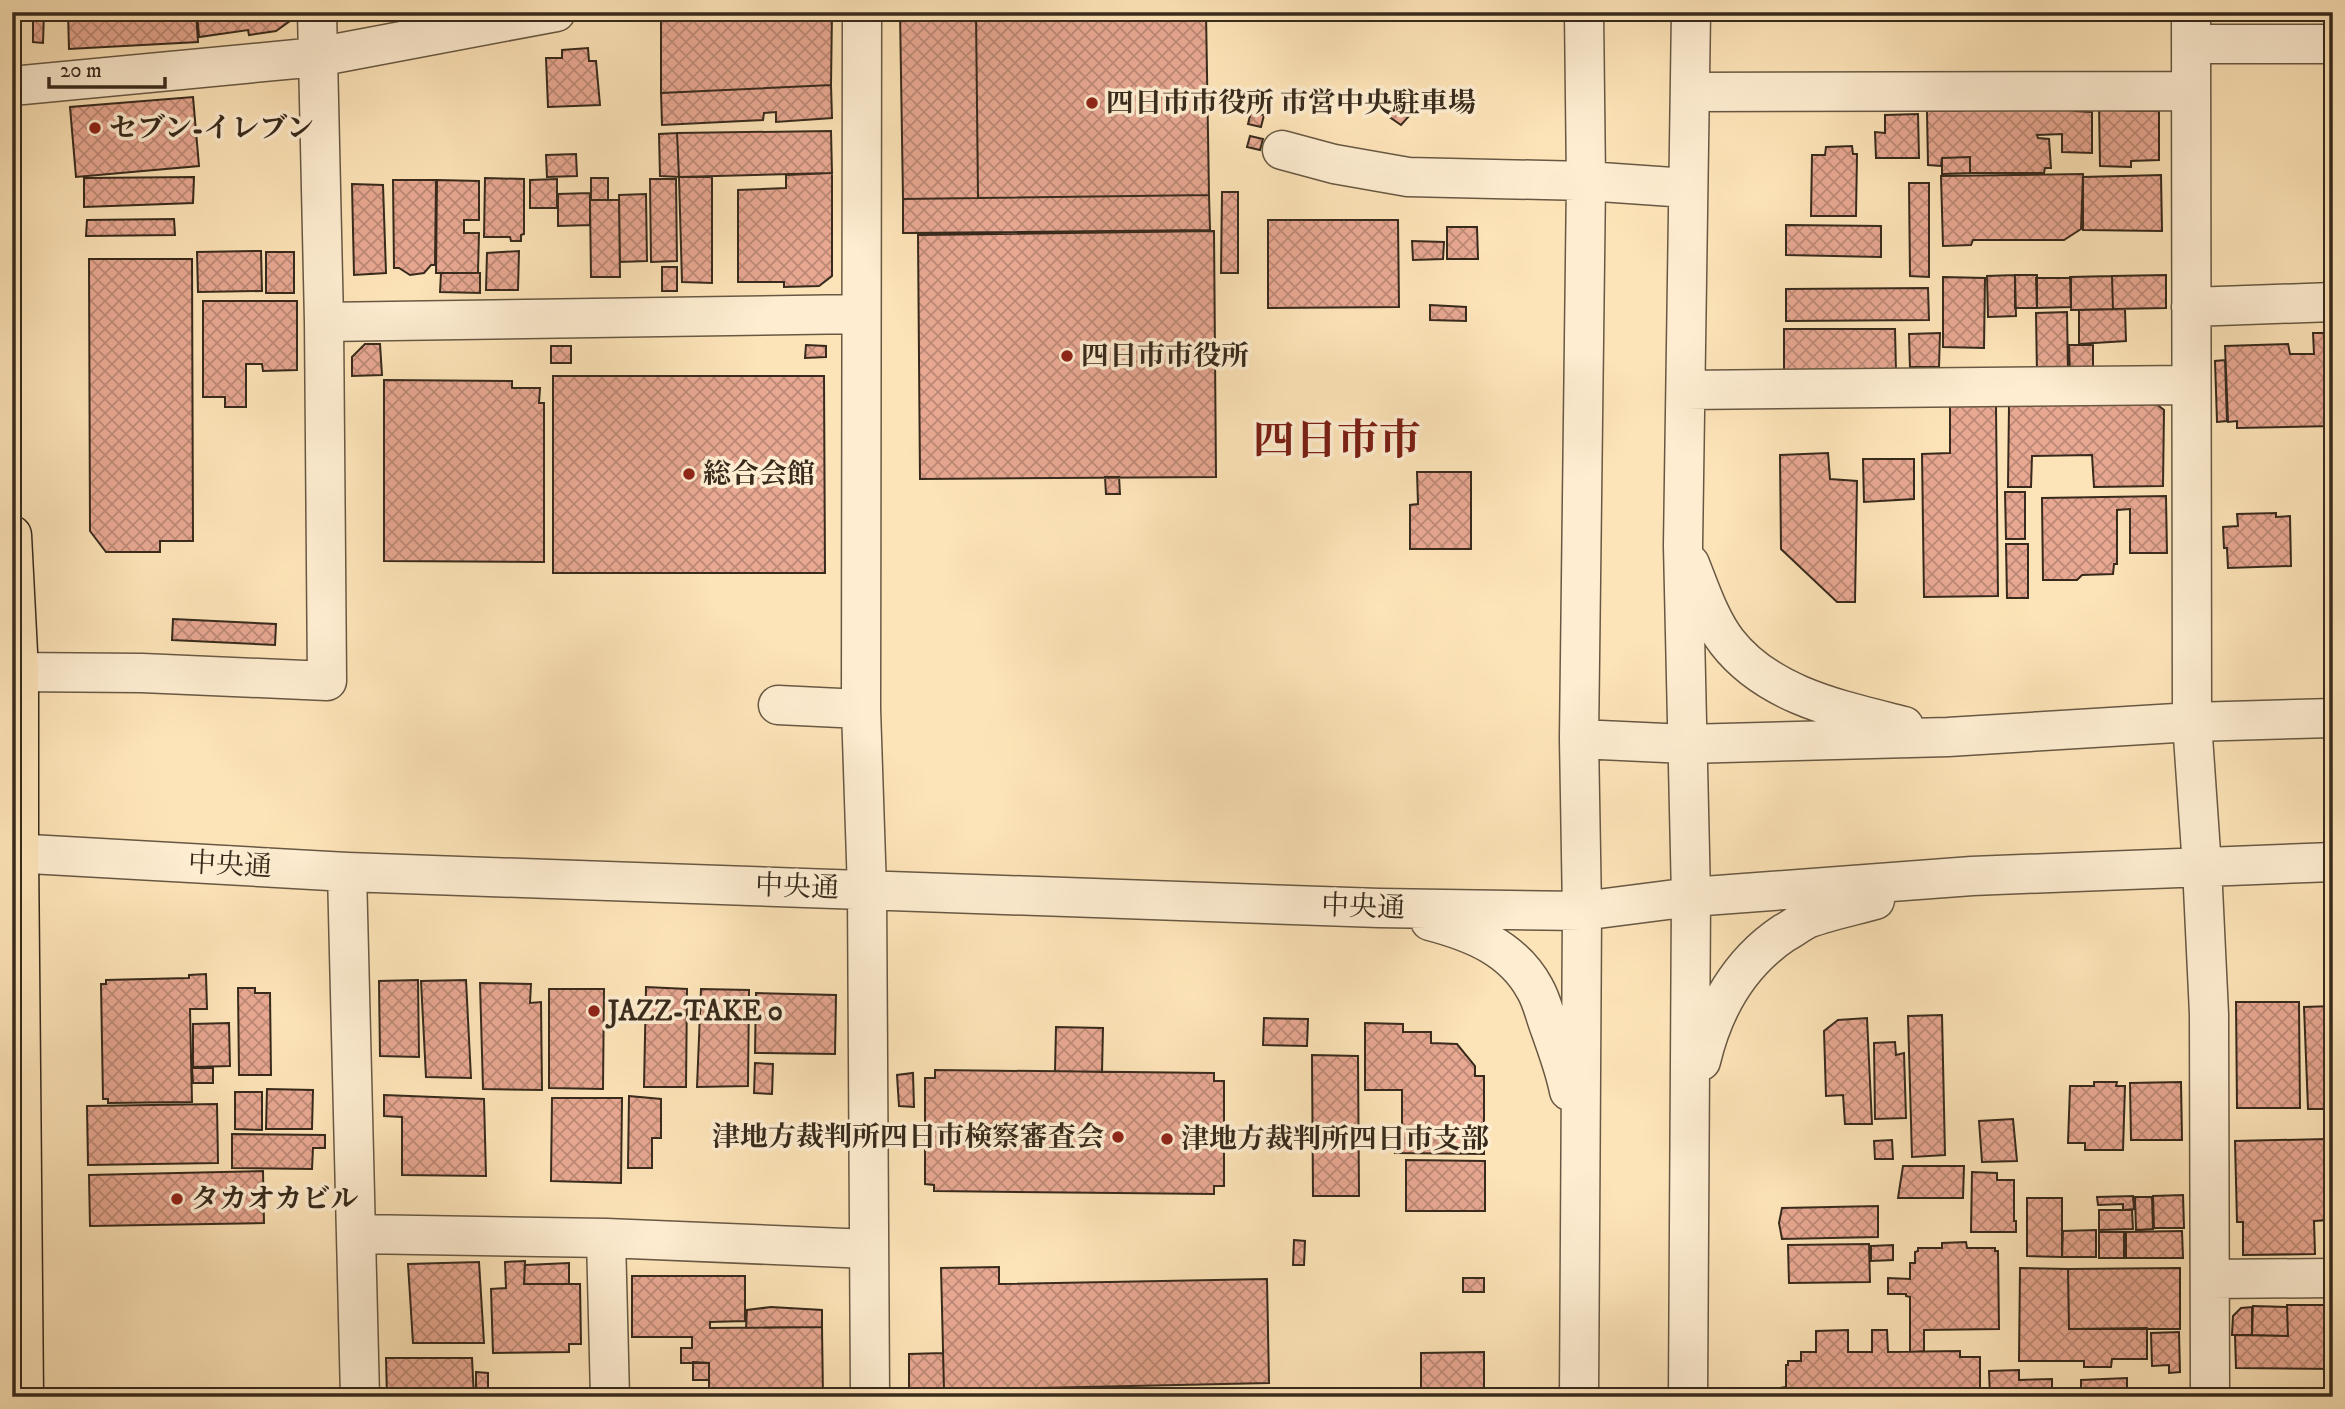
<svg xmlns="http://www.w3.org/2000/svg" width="2345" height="1409" font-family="'IM FELL DW Pica','Noto Serif JP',serif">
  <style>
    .building { fill: url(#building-cross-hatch); stroke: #372a1c; stroke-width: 2 }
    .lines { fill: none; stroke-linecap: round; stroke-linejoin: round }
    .minor-casing { stroke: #685843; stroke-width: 41 }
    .highway-casing { stroke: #372a1c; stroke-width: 41 }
    .minor { stroke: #feedd1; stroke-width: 38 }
    .highway { stroke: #fde4b8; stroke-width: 38 }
    .poi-dot { fill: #8f2418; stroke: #feedd1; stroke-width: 2.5 }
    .labels { text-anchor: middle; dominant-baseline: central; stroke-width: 7; stroke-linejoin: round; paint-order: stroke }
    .poi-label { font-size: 28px; font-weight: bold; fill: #372a1c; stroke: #feedd1; text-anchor: start }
    .street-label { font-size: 28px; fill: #372a1c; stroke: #feedd1 }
    .town-label { font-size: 42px; font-weight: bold; fill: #7a1f14; stroke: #feedd1 }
  </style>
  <defs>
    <pattern id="building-cross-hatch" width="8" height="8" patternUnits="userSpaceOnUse" patternTransform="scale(1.75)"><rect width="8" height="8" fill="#e8a892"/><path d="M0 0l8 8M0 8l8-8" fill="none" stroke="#bd8976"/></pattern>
  </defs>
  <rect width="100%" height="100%" fill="#fde4b8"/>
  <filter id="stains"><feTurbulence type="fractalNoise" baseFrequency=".00286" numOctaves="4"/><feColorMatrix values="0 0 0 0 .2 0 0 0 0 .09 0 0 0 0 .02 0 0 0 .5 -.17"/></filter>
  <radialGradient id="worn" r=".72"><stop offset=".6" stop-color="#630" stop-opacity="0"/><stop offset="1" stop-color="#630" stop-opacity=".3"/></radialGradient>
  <path class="building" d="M33,12H44L43,43L33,42Z
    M68,12H196L198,42L69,49Z
    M197,12H289L290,21L276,31L249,35L248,30L199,37Z
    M698,12H832L831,85L661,93V19Z
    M900,12H976L978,198L903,199Z
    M976,12H1206L1209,195L978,198Z
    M588,48L589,61H596L600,105L548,107L546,58H562V50Z
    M831,85L832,118L776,122V112L764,113L763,120L662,125L661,93Z
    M193,97L199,166L76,177L70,107Z
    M2099,103L2127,104V111H2159V160L2131,161V167L2100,166Z
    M1398,104L1411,114L1401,125L1388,116Z
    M2073,104L2074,111L2092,112V153L2062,152V134L2037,135L2038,138L2049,139L2051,168H2045L2044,173H1970V157L1942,158L1941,166L1928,165L1927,111H1962V106Z
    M1251,112L1264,115L1261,127L1248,124Z
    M1918,114L1919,158H1876L1875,132L1885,133V115Z
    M831,131L832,173L679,177L677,133Z
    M677,133L679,177L660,176L659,134Z
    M1250,136L1263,139L1260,150L1247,147Z
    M1852,146L1853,154H1857L1856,216H1811L1812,155H1825L1826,147Z
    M576,154L577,176L547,177L546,155Z
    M1970,157V173L1942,174V158Z
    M832,173V276L819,286L784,287V282H738V190L786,188V175Z
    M2083,174L2081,229L2064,240H1973L1971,245L1943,246L1941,176Z
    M2161,175L2162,231L2083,230V177Z
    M194,177L193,203L84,207V178Z
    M679,177H712V283L682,282Z
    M485,178L524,179V234L521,235V241H511L510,237H484Z
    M591,178H608V200H591Z
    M557,179V208H530V180Z
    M650,179H676L677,261L651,262Z
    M393,180H436L435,265H431L424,273L410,275L399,268H394Z
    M437,180L479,181V220H464V233H479L478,273H436Z
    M1909,183H1929V277L1910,276Z
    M352,184L383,185L386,273L354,275Z
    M1222,192H1238V273H1221Z
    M590,193V225L558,226V194Z
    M646,194L647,261L620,262L619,195Z
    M1209,195L1210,230L903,233V199Z
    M590,200H619L620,277H591Z
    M174,219L175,235L86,236L87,220Z
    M1268,220H1398L1399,307L1268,308Z
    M1786,225L1881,226V257L1786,255Z
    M1447,227H1477L1478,259H1447Z
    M1214,231L1216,477L920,479L918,235Z
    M1412,241L1444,242L1443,259L1413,260Z
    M261,251L262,291L198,292L197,252Z
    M519,251L518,290H486L487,253Z
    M266,252H294V293H266Z
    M89,259H192L193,541H160V552H106L90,531Z
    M662,267H677V291H662Z
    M441,273H480V293L440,292Z
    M2015,275H2037V308H2015Z
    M2015,275L2016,316L1988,317L1987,276Z
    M2166,275V308L2113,309L2112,276Z
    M2112,276L2113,309L2071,310L2070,277Z
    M1943,277L1985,278L1984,348L1943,347Z
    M2036,278H2071V307L2037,308Z
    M1928,288L1929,320L1786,321V289Z
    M203,301H297V370L263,371L262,364H246V407H225V397H203Z
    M1430,305L1466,307V321L1430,320Z
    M2125,309L2126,341L2079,344V310Z
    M2067,312L2068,370L2037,374L2036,313Z
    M1784,329H1895L1896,372L1784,373Z
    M1940,333L1939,367H1910L1909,334Z
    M2313,333H2333V426L2237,428V421L2228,422L2225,346L2288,344L2290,354H2314Z
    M365,344H380L382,375L352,376V357Z
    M806,345L826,346V357L805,358Z
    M2069,345H2093V373L2070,374Z
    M551,346H571V363H551Z
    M2225,360L2227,421L2217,422L2215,361Z
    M553,376H824L825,573H553Z
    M384,380L512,381V388H540L539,403H544V562L384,561Z
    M2151,400L2164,410L2163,486L2094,487L2092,455L2032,456L2031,487H2008L2009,405Z
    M1950,405L1996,406L1998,596L1924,597L1922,454L1950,453Z
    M2324,436H2333V482H2326Z
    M1828,453L1830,479L1857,481L1855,602H1837L1781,549L1780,455Z
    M1863,459H1914V499L1864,502Z
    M1417,472H1471V549H1410V505L1418,504Z
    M1105,477H1119L1120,494H1106Z
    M2005,492H2025V539H2006Z
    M2166,496L2167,553H2130V509L2117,510V564H2114L2113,574L2082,575L2077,580H2043L2042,498Z
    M2276,513V517L2290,516L2291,566L2228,568L2227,548H2224L2223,527L2238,526L2237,514Z
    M2333,535V581H2326L2324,536Z
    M2006,544H2028V598H2007Z
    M173,619L276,624L275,645L172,640Z
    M206,974L207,1009H190L192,1102L108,1103V1099H103L101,984H106V980L189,978V975Z
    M418,980L419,1057L380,1056L379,981Z
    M466,980L471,1078L426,1077L421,981Z
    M480,983L531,984L530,1003L541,1002L542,1090L483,1089Z
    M646,987L687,989L686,1087H644Z
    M238,988H255V993H270L271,1075H239Z
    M549,989H604L603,1089L549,1088Z
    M701,989L749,990L748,1086L697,1087Z
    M756,993L836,995L835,1054L755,1053Z
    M2236,1002H2299L2300,1108H2237Z
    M2333,1006V1157H2331L2329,1109H2308L2304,1007Z
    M1942,1015L1945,1155L1912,1157L1908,1016Z
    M1264,1018L1308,1019L1307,1046L1263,1045Z
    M1867,1018L1872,1124H1845L1843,1095L1826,1096L1824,1031L1838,1020Z
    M229,1023L230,1066L193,1067V1024Z
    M1365,1023L1403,1024V1032H1431V1043L1457,1044L1475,1066V1076H1484V1154L1395,1153L1396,1135L1402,1136V1090H1365Z
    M1056,1027L1103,1028L1102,1072L1055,1071Z
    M1895,1042L1896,1055L1904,1053L1906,1118L1875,1119L1874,1043Z
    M1312,1055L1358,1056L1359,1196H1313Z
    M755,1063L773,1064L772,1094L754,1093Z
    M192,1068H213V1083H193Z
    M935,1070L1214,1073V1081H1224V1186H1214V1194L934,1191V1185L925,1184V1078H935Z
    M913,1073L914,1107L899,1106L897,1075Z
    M2094,1082H2117L2116,1086H2125L2123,1150H2085V1143H2068L2070,1086H2094Z
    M2181,1082L2182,1140H2131L2130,1083Z
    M267,1089L313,1090L312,1129H266Z
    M235,1092H262V1130L235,1129Z
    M384,1095L484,1099L486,1176L402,1175V1117L384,1116Z
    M629,1096L661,1099V1138H652V1168H628Z
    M552,1098H622L621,1183L551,1181Z
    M217,1104L218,1163L88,1165L87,1106Z
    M2013,1119L2017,1161L1982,1162L1979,1121Z
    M232,1134L325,1135V1148H313L312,1169L232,1168Z
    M2327,1139L2329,1220L2314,1221L2315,1254L2243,1255V1222H2237L2235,1141Z
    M1892,1140L1893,1159H1875L1874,1141Z
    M1406,1160L1485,1161V1211H1406Z
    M1903,1166H1964L1963,1198H1898Z
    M263,1171L264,1223L90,1226L89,1175Z
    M1972,1172L1997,1173V1180H2014V1221H2016V1232H1971Z
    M2183,1195L2184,1228H2154L2153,1196Z
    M2133,1196L2134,1209L2123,1210V1204L2098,1205L2097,1197Z
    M2135,1197H2152L2153,1229L2136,1230Z
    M2027,1198H2062V1257L2027,1256Z
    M1878,1206V1237L1782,1239L1779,1223L1782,1208Z
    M2099,1210H2132L2133,1229L2099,1230Z
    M2096,1230V1257H2062L2063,1231Z
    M2182,1231L2183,1258H2126V1232Z
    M2099,1232H2124V1258H2099Z
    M1294,1240L1305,1241L1304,1265H1293Z
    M1966,1242L1967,1248H1995V1251H1998L1999,1329L1924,1330V1351L1910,1352V1297L1906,1296V1294H1888V1278L1910,1279V1263H1915V1252L1918,1251V1248H1942V1243Z
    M1869,1244L1870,1282L1789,1283L1788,1245Z
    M1893,1245V1260L1871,1261V1246Z
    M525,1261L524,1284H580L581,1344H569V1352L493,1353L491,1289L506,1288L505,1262Z
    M479,1262L484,1343H413L408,1264Z
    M569,1263V1284H524L525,1265Z
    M999,1267V1284L1267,1279L1269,1383L944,1390L941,1268Z
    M2020,1268L2068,1269L2069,1329L2147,1328V1359H2112L2111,1367H2084V1361H2019Z
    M2180,1268V1329H2069L2068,1269Z
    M632,1276H745V1321L710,1322V1328L822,1327L823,1397H709V1363H681V1348H692V1337H632Z
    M1463,1278H1484V1292H1463Z
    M2287,1305H2333V1369L2236,1368L2235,1335L2288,1336Z
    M2253,1306L2287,1307L2288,1336L2252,1335Z
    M771,1307L822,1310V1327L746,1328L747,1310Z
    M2252,1307V1335H2232L2233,1316L2241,1308Z
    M1848,1330V1352H1872V1330H1887L1888,1352L1960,1351V1357H1980V1389H1985V1397H1779V1388L1786,1387V1365H1788V1361H1801V1352H1816V1331Z
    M2179,1332L2180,1372L2169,1373V1365L2152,1366L2151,1333Z
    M1484,1352V1397H1421V1353Z
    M943,1353L944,1390L909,1391V1354Z
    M386,1358H472L474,1397H387Z
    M693,1362L709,1363V1380H693Z
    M2019,1370V1380L2052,1379V1397H1990L1989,1371Z
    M476,1372L488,1373V1397H476Z
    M2127,1378V1397H2081V1380Z
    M2081,1391V1397H2053V1392Z"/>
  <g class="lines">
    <g class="minor-casing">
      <path id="minor" d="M862,12L861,709L867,890L870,1397
        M2191,12L2192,722L2202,867L2209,1014L2210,1397
        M2191,44H2333
        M12,86L317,57L556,12
        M1691,92L2191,91
        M1282,150L1334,164L1408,177L1586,181L1687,188
        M2191,307L2333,302
        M324,322L860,314
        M1686,390L2189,385
        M1690,564C1700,589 1710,620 1727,642C1769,696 1841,710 1904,726
        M12,672L142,673L327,681L324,322L317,12
        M778,705L861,709
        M1579,739L1686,744L1948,737L2192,722L2333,718
        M12,853L347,872L1379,908L1582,911L1691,897L1972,876L2333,862
        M347,872L360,1397
        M1430,921C1472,932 1513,948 1535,989C1542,1001 1545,1016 1550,1029C1557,1049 1565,1070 1569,1091
        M1701,1061C1713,1010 1739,963 1784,933C1792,929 1799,923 1807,919C1829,911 1853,906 1875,900
        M357,1234L606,1238L869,1249
        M606,1238L610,1397
        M2210,1279L2333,1278
        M1579,1397L1582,911L1579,739L1586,181L1584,12
        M1688,1397L1691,897L1683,546L1691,12"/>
    </g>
    <g class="highway-casing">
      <path id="highway" d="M12,535L19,672V853L24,1397"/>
    </g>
    <use href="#minor" class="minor"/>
    <use href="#highway" class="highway"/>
  </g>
  <g class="poi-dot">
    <circle cx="1092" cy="103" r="7"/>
    <circle cx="95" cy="128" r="7"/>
    <circle cx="1067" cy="356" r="7"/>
    <circle cx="689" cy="474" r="7"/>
    <circle cx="594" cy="1011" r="7"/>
    <circle cx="1118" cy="1137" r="7"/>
    <circle cx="1167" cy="1139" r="7"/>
    <circle cx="177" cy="1199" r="7"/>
  </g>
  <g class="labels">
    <g class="poi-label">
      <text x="1106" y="103">四日市市役所 市営中央駐車場</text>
      <text x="109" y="128">セブン-イレブン</text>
      <text x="1081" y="356">四日市市役所</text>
      <text x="703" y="474">総合会館</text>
      <text x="608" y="1011">JAZZ-TAKE 0</text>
      <text x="1104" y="1137" text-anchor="end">津地方裁判所四日市検察審査会</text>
      <text x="1181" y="1139">津地方裁判所四日市支部</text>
      <text x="191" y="1199">タカオカビル</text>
    </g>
    <g class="street-label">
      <text transform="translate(230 865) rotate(3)">中央通</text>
      <text transform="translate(797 887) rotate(2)">中央通</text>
      <text transform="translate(1363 907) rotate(2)">中央通</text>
    </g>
    <g class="town-label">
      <text x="1337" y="442">四日市市</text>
    </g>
  </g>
  <rect width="2345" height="1409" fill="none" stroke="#fde4b8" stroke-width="42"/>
  <rect x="14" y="14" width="2317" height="1381" fill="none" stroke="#372a1c" stroke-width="3.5"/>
  <rect x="21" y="21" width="2303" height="1367" fill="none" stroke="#372a1c" stroke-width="2"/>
  <path d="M49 77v10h116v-10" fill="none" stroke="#372a1c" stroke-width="3.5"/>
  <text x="60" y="77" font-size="21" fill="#372a1c" stroke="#feedd1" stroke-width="5" paint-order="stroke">20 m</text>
  <rect width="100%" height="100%" filter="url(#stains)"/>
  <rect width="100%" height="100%" fill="url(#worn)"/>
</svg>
